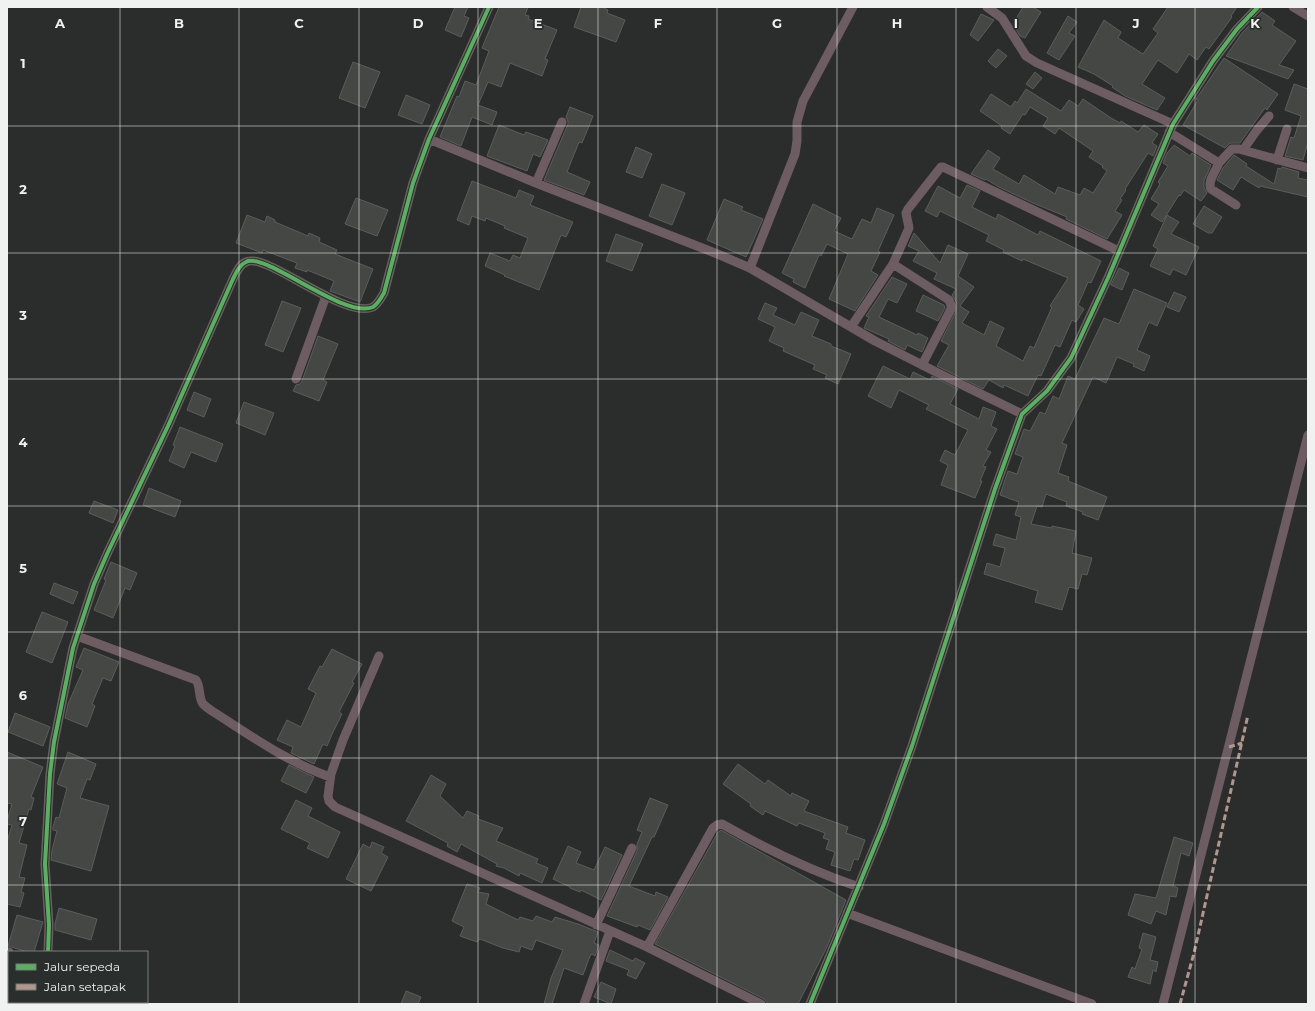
<svg xmlns="http://www.w3.org/2000/svg" width="1315" height="1011" font-family="Montserrat,sans-serif">
  <style>
    .building { fill: #454745; stroke: #5b5c5c }
    .lines { fill: none; stroke-linecap: round; stroke-linejoin: round }
    .street { stroke: #6d5d63; stroke-width: 9 }
    .quiet { stroke: #b2968c; stroke-width: 3; stroke-dasharray: 6 3; stroke-linecap: butt }
    .cycleway-casing { stroke: #2a2e2c; stroke-width: 6 }
    .cycleway { stroke: #56b35d; stroke-width: 4 }
    .grid { fill: none; stroke: #eff2f1; stroke-width: 1; stroke-opacity: 0.55 }
    .grid-label { font-size: 13px; text-anchor: middle; font-weight: bold; fill: #eff2f1; stroke: #2a2e2c; stroke-width: 3.5; stroke-linejoin: round; paint-order: stroke }
  </style>
  <rect width="100%" height="100%" fill="#2b2d2c"/>
  <path class="building" d="M455,7H468L464,16L469,18L461,37L445,30Z
    M499,7H528L525,15L529,16L528,19L557,30L545,59L548,60L542,76L510,63L501,87L488,82L478,105L497,112L492,125L472,117L461,146L440,137L457,96L459,97L465,81L476,85L489,51L482,48Z
    M581,7H602L608,10L607,13L625,20L616,42L574,27Z
    M1023,7H1033L1041,12L1025,38L1020,36L1013,24Z
    M1168,7H1237L1231,16L1232,17L1209,49L1206,47L1197,60L1189,54L1177,73L1158,60L1142,84L1165,98L1157,110L1125,96L1112,87L1113,86L1094,74L1078,67L1104,20L1121,32L1118,38L1143,54L1158,33L1153,29Z
    M1262,12L1275,21L1272,25L1296,41L1279,65L1294,70L1288,79L1226,56L1242,33Z
    M981,14L994,20L978,41L970,35Z
    M1068,16L1077,22L1069,33L1075,36L1059,60L1047,53Z
    M998,49L1007,56L996,68L988,61Z
    M1224,58L1278,94L1267,110L1265,108L1240,143H1230L1225,148L1183,125L1198,100L1196,99Z
    M353,62L380,72L365,108L339,98Z
    M1035,72L1042,78L1033,89L1026,84Z
    M1294,84L1308,89V142L1303,160L1285,156L1291,137L1294,138L1301,116L1285,110Z
    M1026,89L1061,111L1069,100L1078,106L1083,99L1111,118L1120,123L1121,121L1138,132L1144,125L1158,134L1152,143L1157,146L1153,156L1148,153L1125,189L1126,190L1120,199L1122,200L1115,211L1122,215L1107,239L1066,219L1067,217L1033,203L999,187L986,179L985,180L971,174L988,150L1000,158L993,169L1019,184L1024,175L1055,194L1058,187L1080,195L1084,188L1093,193L1107,171L1102,167L1103,166L1089,157L1093,151L1059,128L1055,134L1043,126L1048,118L1030,107L1025,115L1023,114L1010,134L1001,128L1002,126L980,111L991,94L1011,107L1015,101L1017,103Z
    M406,95L430,105L422,124L398,115Z
    M570,107L593,116L582,143L579,142L567,172L590,182L584,195L544,180L568,124V121L566,117Z
    M499,125L524,135L526,132L548,140L540,157L533,154L527,171L487,156Z
    M1174,145L1190,156L1192,153L1211,165L1204,181V187L1207,193L1201,201L1184,190L1180,196L1179,195L1162,222L1151,215L1159,204L1151,199L1160,184L1158,182L1168,166L1163,163L1167,153Z
    M636,147L652,154L642,178L626,172Z
    M1234,155L1247,164L1246,166L1274,184L1278,168L1281,169L1282,167L1299,172L1298,178L1308,180V197L1260,186L1259,188L1241,177L1233,190L1217,180L1223,168Z
    M472,181L516,198L519,190L534,196L530,205L573,222L566,237L561,235L539,290L504,276L505,275L485,266L490,253L510,261L513,255L520,258L528,238L504,228L505,226L486,218L485,221L472,216L469,225L457,220Z
    M662,184L685,193L672,225L649,216Z
    M967,185L980,191L972,207L996,219L998,214L1038,235L1040,231L1101,261L1091,283L1088,282L1078,305L1084,309L1076,322L1072,320L1060,347L1055,345L1041,376L1038,375L1028,396L1004,385L1003,388L989,380L983,389L937,366L949,345L941,341L956,311L957,303L952,295L956,289L934,279L937,273L913,261L919,251L908,246L914,233L940,263L948,245L968,254L958,276L974,287L960,306L969,312L962,323L984,335L990,321L1004,328L996,346L1023,361L1030,346L1034,348L1052,307L1050,306L1068,278L1023,259L1022,261L1003,252L1004,250L986,241L989,235L940,211L937,217L925,211L938,186L960,198Z
    M356,198L388,210L377,236L345,224Z
    M724,199L743,207L741,210L763,219L746,257L707,240Z
    M813,204L841,218L834,231L852,239L862,219L871,223L877,208L894,215L878,251L880,252L871,271L878,275L855,311L829,299L848,254L827,244L821,256L819,255L805,288L793,282L794,279L782,273Z
    M1204,206L1222,217L1212,233H1208L1193,224Z
    M247,215L265,222L267,216L275,220V222L308,236L309,233L320,238L319,242L337,250L335,254L373,269L360,302L330,291L334,281L307,270V272L295,268L297,263L263,250L262,253L236,243Z
    M1167,215L1179,222L1171,234L1199,247L1186,275L1173,269L1170,275L1150,266L1158,249L1153,246Z
    M616,234L643,244L632,271L606,261Z
    M1119,268L1129,273L1122,290L1111,285Z
    M892,277L907,284L897,303L888,299L879,317L917,335L918,333L928,338L922,352L907,345L905,350L888,341L889,339L864,328L869,317L866,316Z
    M1134,289L1167,303L1157,326L1149,322L1137,350L1150,356L1144,371L1133,366L1134,364L1117,357L1106,383L1093,377L1062,443L1067,445L1058,473L1069,477L1068,481L1107,497L1098,520L1082,514L1083,512L1066,506L1067,502L1046,494L1042,507L1037,506L1031,524L1052,528V526L1076,531L1072,553L1092,558L1087,575L1082,574L1078,589L1069,587L1062,610L1035,602L1038,591L984,574L987,563L1000,567L1005,548L993,545L996,534L1016,540L1021,517L1015,515L1019,502L1000,495L1008,471L1017,474L1023,457L1015,454L1024,429L1030,431L1040,412L1045,414L1053,396L1059,399L1068,376L1075,379L1104,318L1119,324Z
    M1174,292L1186,297L1179,312L1167,307Z
    M923,295L944,305L945,308L938,321L916,311Z
    M282,301L301,308L283,352L265,345Z
    M765,303L777,308L773,315L795,325L801,312L819,320L812,336L831,344V346L851,354L838,384L825,378L827,375L813,369L815,365L783,351L784,348L769,341L775,327L758,319Z
    M318,336L338,344L323,380L327,382L319,401L293,391L296,385L300,384L302,381Z
    M883,366L910,379L913,372L930,380L932,376L958,389L950,404L979,419L983,407L996,412L991,426L997,429L986,450L991,452L983,466L986,467L980,481H982L975,498L941,485L948,465L940,461L945,450L955,455L968,430L926,409L929,405L899,390L891,408L868,396Z
    M194,392L211,399L204,417L187,410Z
    M244,402L274,413L265,435L236,423Z
    M180,427L223,444L216,462L191,452L184,468L169,461L175,446L173,445Z
    M149,488L181,501L175,517L143,505Z
    M94,501L118,510L113,523L89,513Z
    M111,562L137,573L130,590L125,588L113,618L94,610L106,580L104,579Z
    M54,583L78,592L73,604L50,594Z
    M42,612L68,622L52,663L26,652Z
    M84,648L119,662L111,681L103,678L92,704L95,706L87,727L65,718L68,704L83,670L76,667Z
    M332,649L362,664L352,682L354,683L339,712L342,714L333,732L327,746L323,744L314,764L291,753L293,747L277,740L287,720L301,727L316,693L308,689L320,666L322,667Z
    M15,713L50,727L43,746L8,732Z
    M7,752L43,767L31,797L34,798L31,810L29,809L19,843L27,845L19,877L25,878L21,892L24,893L20,907L7,904V842L12,825L7,824V821L12,804L7,803Z
    M68,752L96,764L90,780L87,779L80,798L109,806L91,871L51,860L52,850L57,831L53,830V827L56,817L59,818L67,788L57,784Z
    M738,764L765,784L768,780L791,796L792,793L809,801L804,811L848,827L846,833L865,840L858,860L854,859L850,871L831,865L835,852L826,849L829,840L823,838L825,833L799,823L797,826L765,811L763,815L750,806L751,804L723,784Z
    M289,765L314,777L306,793L281,781Z
    M431,775L446,784L440,796L463,818L467,811L479,816L478,819L503,828L496,841L538,859L536,863L548,868L542,883L520,873L519,876L504,868L496,866L497,864L461,844L457,852L447,846L448,843L406,821Z
    M650,798L668,805L654,837H652L629,886L655,896L656,892L668,897L650,930L638,925L637,927L607,916L637,851V844L642,832L637,830Z
    M296,800L312,808L308,816L340,832L328,858L307,848L310,843L281,829Z
    M721,830L846,900L827,947L798,1004H768L764,999L655,944L718,832Z
    M1174,837L1193,843L1189,856L1181,853L1173,886L1178,888L1176,897L1170,896L1166,915L1156,911L1151,924L1128,915L1135,894L1156,898Z
    M372,842L384,847L381,853L388,857L371,891L346,879L363,844L370,848Z
    M568,846L581,852L576,863L594,870L605,847L622,855L601,900L581,890L580,892L570,888V887L553,879Z
    M467,884L480,888L478,892L489,894L486,904L518,920L520,917L533,921L536,916L552,922L555,917L578,924L598,932L594,943L599,945L595,956L592,954L590,956L583,975L564,968L552,1004H544L551,978L563,950L536,940L532,950L521,946L519,952L503,948L480,939L477,942L460,936L464,927L452,921Z
    M59,908L97,919L91,940L55,930V924Z
    M17,915L43,922L34,952H28L8,946Z
    M1143,933L1156,937L1150,960L1158,962L1156,972L1153,970L1150,984L1128,977L1132,967L1135,969L1142,949L1139,948Z
    M610,950L633,961L635,958L645,963L636,979L627,975L629,970L606,961Z
    M601,982L616,989L611,1004L594,997Z
    M406,991L421,997L418,1004H401Z"/>
  <g class="lines">
    <path class="street" d="M987,7L1002,18L1026,56L1037,63L1173,124
      M1293,7L1308,16
      M1169,132L1219,163C1216,171 1207,181 1211,189L1236,205
      M429,139L536,183L720,255L750,268L875,341L944,376L1022,414
      M1243,150L1257,130L1269,116
      M1277,160L1287,129
      M1219,163L1232,149H1239L1308,168
      M536,183L562,122
      M893,264L909,228L906,213L908,209L941,167H943L1119,251
      M750,268L795,154L797,141V122L803,101L853,7
      M851,327L893,264L949,300L951,305V309L922,365
      M296,379L326,296
      M77,636L196,680C201,687 198,697 203,704C205,706 209,709 212,711C250,735 287,762 330,777
      M379,656L343,740L331,774L328,796L329,801L335,807L647,947L761,1004
      M847,913L1092,1004
      M596,925L632,848
      M647,947L713,828L717,825L722,824C766,849 811,871 859,887
      M7,952H9
      M48,952L49,925L45,864L50,774L54,742L73,648L94,584L107,554L168,426L233,279C236,273 239,265 246,262C265,251 344,320 373,307C378,304 381,298 384,293L413,183L429,139L489,7
      M45,1004L46,1002
      M584,1004L610,931
      M810,1004L884,824L912,746L995,489L1022,414L1047,391L1071,358L1108,278L1173,124L1213,61L1237,29L1258,7
      M1163,1004L1308,435"/>
    <path class="quiet" d="M1229,747L1242,743
      M1180,1004L1194,953L1248,715"/>
    <g class="cycleway-casing">
      <path id="cycleway" d="M48,952L49,925L45,864L50,774L54,742L73,648L94,584L107,554L168,426L233,279C236,273 239,265 246,262C265,251 344,320 373,307C378,304 381,298 384,293L413,183L429,139L489,7
        M810,1004L884,824L912,746L995,489L1022,414L1047,391L1071,358L1108,278L1173,124L1213,61L1237,29L1258,7"/>
    </g>
    <use href="#cycleway" class="cycleway"/>
  </g>
  <path class="grid" d="M120,7V952M239,7V1004M359,7V1004M478,7V1004M598,7V1004M717,7V1004M837,7V1004M956,7V1004M1076,7V1004M1195,7V1004M7,126H1308M7,253H1308M7,379H1308M7,506H1308M7,632H1308M7,758H1308M7,885H1308M120,1002V1004"/>
  <g class="grid-label">
    <text x="60" y="28">A</text>
    <text x="179" y="28">B</text>
    <text x="299" y="28">C</text>
    <text x="418" y="28">D</text>
    <text x="538" y="28">E</text>
    <text x="658" y="28">F</text>
    <text x="777" y="28">G</text>
    <text x="897" y="28">H</text>
    <text x="1016" y="28">I</text>
    <text x="1136" y="28">J</text>
    <text x="1255" y="28">K</text>
    <text x="23" y="68">1</text>
    <text x="23" y="194">2</text>
    <text x="23" y="320">3</text>
    <text x="23" y="447">4</text>
    <text x="23" y="573">5</text>
    <text x="23" y="700">6</text>
    <text x="23" y="826">7</text>
  </g>
  <rect width="1315" height="1011" fill="none" stroke="#eff2f1" stroke-width="16"/>
  <rect x="8" y="951" width="140" height="52" fill="#2a2e2c" stroke="#797c7b"/>
  <rect x="16" y="964" width="20" height="6" fill="#56b35d" stroke="#797c7b"/>
  <text x="44" y="971" font-size="12" fill="#eff2f1">Jalur sepeda</text>
  <rect x="16" y="984" width="20" height="6" fill="#b2968c" stroke="#797c7b"/>
  <text x="44" y="991" font-size="12" fill="#eff2f1">Jalan setapak</text>
</svg>
